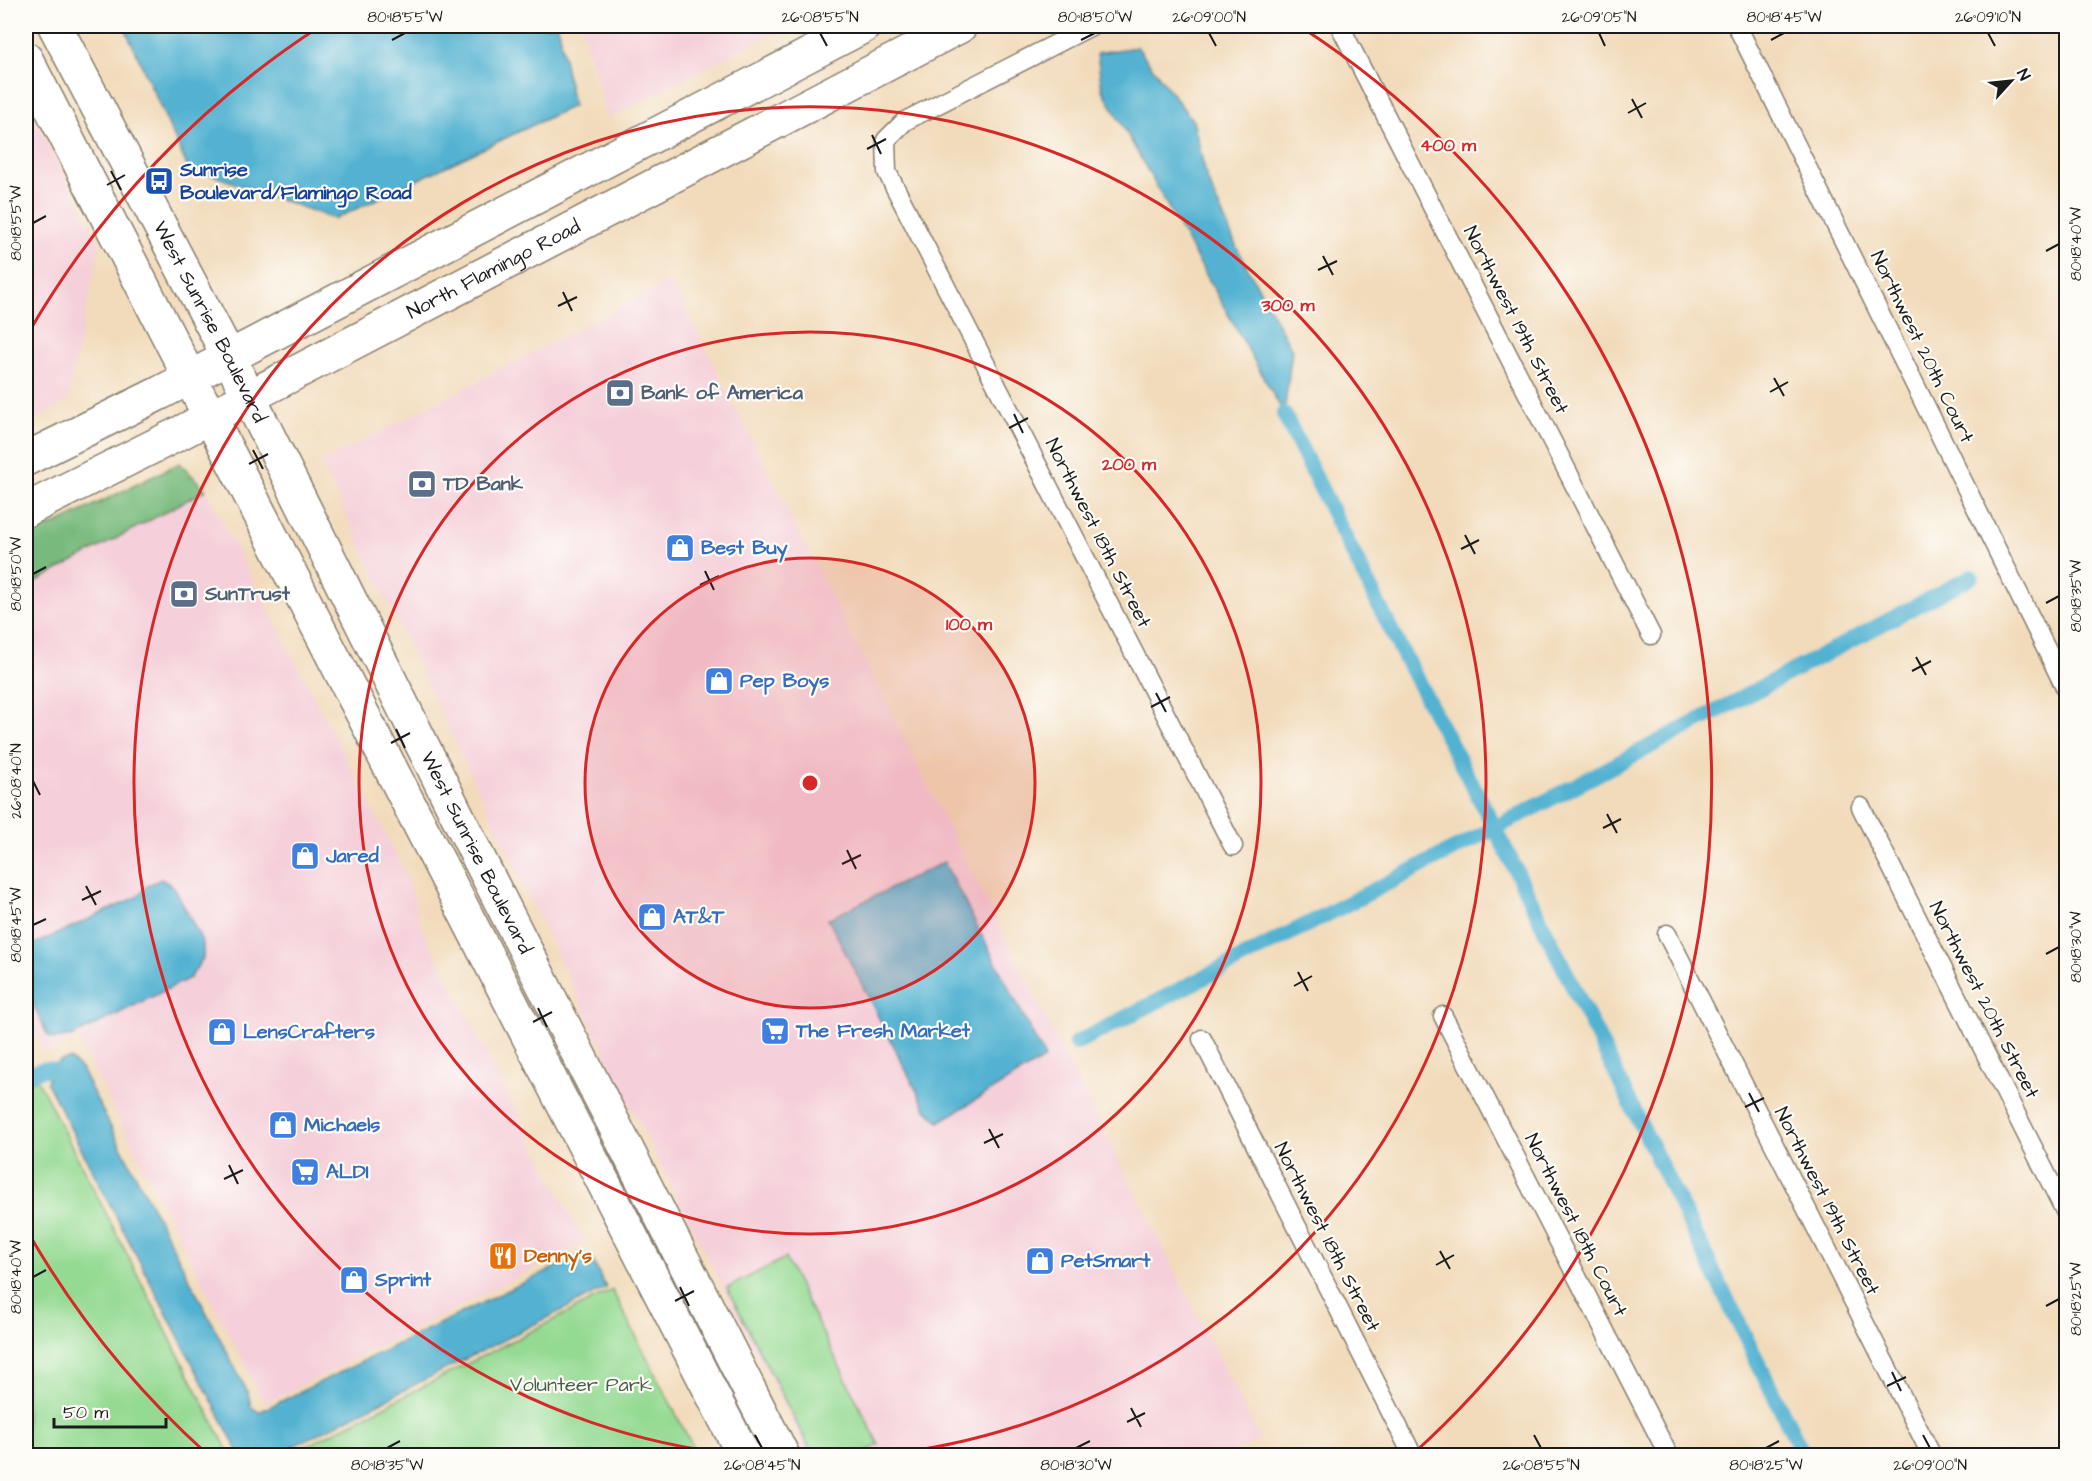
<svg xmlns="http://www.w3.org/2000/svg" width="2092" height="1481" font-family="'Architects Daughter',sans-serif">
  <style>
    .built { fill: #f5cfd9 }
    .green { fill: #95da93; stroke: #587b58; stroke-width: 1.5 }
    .forest { fill: #78ba7d; stroke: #4a6b4c; stroke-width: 1.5 }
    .water { fill: #52b2d1; stroke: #376776; stroke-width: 1.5 }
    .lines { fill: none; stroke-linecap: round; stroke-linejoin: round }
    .canal { stroke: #52b2d1; stroke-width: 16 }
    .street-casing { stroke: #877c6c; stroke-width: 21 }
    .highway-casing { stroke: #877c6c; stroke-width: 36 }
    .street { stroke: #fff; stroke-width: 18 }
    .highway { stroke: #fff; stroke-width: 33 }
    .ticks { fill: none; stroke: #1c1c1c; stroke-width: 2 }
    .ring { fill: none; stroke: #d62828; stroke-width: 3 }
    .labels { text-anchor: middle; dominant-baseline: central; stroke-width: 4.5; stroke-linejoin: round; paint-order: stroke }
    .transit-label { font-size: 20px; font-weight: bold; fill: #164399; stroke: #fdfcf7; text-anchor: start }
    .street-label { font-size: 20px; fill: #1c1c1c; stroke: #fdfcf7 }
    .service-label { font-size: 20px; font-weight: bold; fill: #4e5e75; stroke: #fdfcf7; text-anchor: start }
    .shop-label { font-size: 20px; font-weight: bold; fill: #366cbe; stroke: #fdfcf7; text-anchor: start }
    .food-label { font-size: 20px; font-weight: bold; fill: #c56008; stroke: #fdfcf7; text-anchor: start }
    .park-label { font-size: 20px; fill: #465e46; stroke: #fdfcf7 }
    .centre { fill: #d62828; stroke: #fdfcf7; stroke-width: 3 }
    .ring-label { font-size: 18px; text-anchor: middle; font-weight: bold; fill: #d62828; stroke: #fdfcf7; stroke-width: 4.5; stroke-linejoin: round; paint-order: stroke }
    .neatline { fill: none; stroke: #1c1c1c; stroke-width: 2 }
    .ticks-label { font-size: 15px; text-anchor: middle; fill: #1c1c1c }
  </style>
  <rect width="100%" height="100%" fill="#fdfcf7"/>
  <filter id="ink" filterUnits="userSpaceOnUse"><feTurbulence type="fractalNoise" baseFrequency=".0167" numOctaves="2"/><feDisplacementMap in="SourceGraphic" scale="12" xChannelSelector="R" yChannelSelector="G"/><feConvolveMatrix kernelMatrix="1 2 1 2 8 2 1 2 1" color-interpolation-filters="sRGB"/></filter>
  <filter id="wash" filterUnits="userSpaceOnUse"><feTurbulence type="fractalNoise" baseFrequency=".008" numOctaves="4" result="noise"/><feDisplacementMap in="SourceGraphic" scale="24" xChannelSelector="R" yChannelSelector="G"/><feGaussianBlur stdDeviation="1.35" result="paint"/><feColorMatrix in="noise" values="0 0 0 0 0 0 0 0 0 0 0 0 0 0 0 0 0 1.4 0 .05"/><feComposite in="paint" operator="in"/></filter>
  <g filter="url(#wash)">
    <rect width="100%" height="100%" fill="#f2dbbb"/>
    <path class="built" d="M581,26H785L608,119Z
      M26,99L100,244L67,402L26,424Z
      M671,281L1260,1439L1228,1456L808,1455L625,1095L321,463Z
      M180,463L206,490L407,875L421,926L585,1243L265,1404L78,1039L45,1053L26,1014V535L54,525Z"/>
    <path class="green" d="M37,1079L230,1455H26V1085Z
      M785,1258L879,1445L858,1455H813L727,1288Z
      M612,1290L697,1455H289Z"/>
    <path class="forest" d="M180,463L206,490L26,587V535L54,525Z"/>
    <path class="water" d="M124,26H558L573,106L335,219L187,166Z
      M1137,47L1193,121L1207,179L1237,248L1292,350L1284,414L1102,89L1097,53Z
      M944,862L1045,1058L939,1122L926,1109L828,919Z
      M161,879L174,887L203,943V958L190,978L73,1036L54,1039L48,1036L26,989V948L137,897L148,885Z
      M70,1059L81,1069L248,1393L251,1407L259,1412L580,1255L593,1261L606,1288L276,1455H240L47,1083L50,1068L62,1060Z"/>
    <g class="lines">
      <path class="canal" d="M1284,414L1398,644L1495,828L1804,1456
        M1076,1043L1495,828L1971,577
        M26,1076C41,1068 57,1064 66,1082"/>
    </g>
  </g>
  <g filter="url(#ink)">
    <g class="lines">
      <g class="street-casing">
        <path id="street" d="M1091,26L905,121L886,140L887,172L1233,846
          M1340,26L1651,635
          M1737,26L2066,689
          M1861,807L2066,1213
          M1667,934L1932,1456
          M1443,1016L1669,1456
          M1202,1039L1413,1456"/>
      </g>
      <g class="highway-casing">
        <g id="highway">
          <path id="s1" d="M55,26L229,357L476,853L783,1456"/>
          <path d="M26,59L744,1456"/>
          <path d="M26,459L160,393L864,26"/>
          <path id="s2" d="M26,510L180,433L960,26"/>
        </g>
      </g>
      <use href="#street" class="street"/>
      <use href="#highway" class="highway"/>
    </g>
  </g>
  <path class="ticks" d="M820,33L827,46M1209,33L1216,46M1599,33L1605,46M1988,33L1995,46M392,40L405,33M1081,40L1095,33M1771,40L1784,33M1632,99L1642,118M1628,113L1646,103M872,135L881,154M867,149L886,139M111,171L121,190M107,185L125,175M33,223L46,216M2046,251L2059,244M1323,256L1333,275M1318,270L1337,261M563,292L572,311M558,306L577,297M1774,378L1784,396M1770,392L1788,382M1014,414L1023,433M1009,428L1028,418M253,450L263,469M249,464L268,454M1465,535L1475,554M1461,549L1479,540M705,571L714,590M33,574L46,567M700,585L719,576M2046,603L2059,596M1916,657L1926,675M1912,671L1931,661M1156,693L1166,712M1151,707L1170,697M396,729L405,748M391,743L410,733M33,781L40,795M1607,814L1617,833M1603,828L1621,819M847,850L856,869M842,864L861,855M86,886L96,905M82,900L101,891M33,925L46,919M2046,954L2059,947M1298,972L1308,991M1294,986L1312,976M538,1008L547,1027M533,1022L552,1012M1749,1093L1759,1112M1745,1107L1764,1098M989,1129L999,1148M984,1143L1003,1134M229,1165L238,1184M224,1179L243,1170M1440,1251L1450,1269M1436,1265L1454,1255M33,1277L46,1270M680,1287L689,1306M675,1301L694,1291M2046,1306L2059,1299M1892,1372L1901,1391M1887,1386L1906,1377M1131,1408L1141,1427M1127,1422L1145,1413M755,1435L762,1448M1534,1435L1541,1448M1923,1435L1930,1448M387,1448L400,1441M1076,1448L1090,1441M1766,1448L1779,1441"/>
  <circle cx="810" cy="783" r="225" fill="#d62828" fill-opacity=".12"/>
  <g class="ring">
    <circle cx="810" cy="783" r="225"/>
    <circle cx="810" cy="783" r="451"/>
    <path d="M739 1455A676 676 0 1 1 881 1455"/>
    <path d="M206 1453A902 902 0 0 1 29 1234M29 332A902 902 0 0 1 319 27M1301 27A902 902 0 0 1 1414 1453"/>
  </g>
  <defs>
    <g id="bus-square" transform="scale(1.5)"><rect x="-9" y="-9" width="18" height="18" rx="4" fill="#1a4fb4" stroke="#fdfcf7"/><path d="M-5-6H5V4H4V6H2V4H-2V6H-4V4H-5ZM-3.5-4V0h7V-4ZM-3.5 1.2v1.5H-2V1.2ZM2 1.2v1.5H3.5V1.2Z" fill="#fff"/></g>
    <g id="bank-square" transform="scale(1.5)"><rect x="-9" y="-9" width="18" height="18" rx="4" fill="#5c6f8a" stroke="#fdfcf7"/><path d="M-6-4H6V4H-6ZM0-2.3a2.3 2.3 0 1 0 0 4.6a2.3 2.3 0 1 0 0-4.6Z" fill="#fff"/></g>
    <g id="shop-square" transform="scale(1.5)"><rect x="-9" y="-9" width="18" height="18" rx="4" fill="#3f7fe0" stroke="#fdfcf7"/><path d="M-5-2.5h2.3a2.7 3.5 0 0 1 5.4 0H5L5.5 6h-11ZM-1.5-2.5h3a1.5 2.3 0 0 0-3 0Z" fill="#fff"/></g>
    <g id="supermarket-square" transform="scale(1.5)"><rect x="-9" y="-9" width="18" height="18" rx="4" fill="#3f7fe0" stroke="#fdfcf7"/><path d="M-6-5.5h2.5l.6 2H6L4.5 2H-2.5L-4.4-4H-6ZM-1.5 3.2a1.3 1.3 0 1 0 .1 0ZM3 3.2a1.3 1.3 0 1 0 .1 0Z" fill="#fff"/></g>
    <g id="restaurant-square" transform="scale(1.5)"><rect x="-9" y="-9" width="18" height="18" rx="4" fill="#e8710a" stroke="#fdfcf7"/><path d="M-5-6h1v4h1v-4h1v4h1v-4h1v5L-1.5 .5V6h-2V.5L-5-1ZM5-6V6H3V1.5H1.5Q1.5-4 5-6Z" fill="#fff"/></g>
  </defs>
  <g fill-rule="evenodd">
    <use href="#bus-square" x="159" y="181"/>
    <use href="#bank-square" x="620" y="393"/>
    <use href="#bank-square" x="422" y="484"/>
    <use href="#shop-square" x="680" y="548"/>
    <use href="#bank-square" x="184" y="594"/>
    <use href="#shop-square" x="719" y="681"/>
    <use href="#shop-square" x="305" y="856"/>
    <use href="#shop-square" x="652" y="917"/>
    <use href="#supermarket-square" x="775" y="1031"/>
    <use href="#shop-square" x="222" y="1032"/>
    <use href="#shop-square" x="283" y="1125"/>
    <use href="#supermarket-square" x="305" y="1172"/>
    <use href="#restaurant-square" x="503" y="1256"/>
    <use href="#shop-square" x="1040" y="1261"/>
    <use href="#shop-square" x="354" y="1280"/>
  </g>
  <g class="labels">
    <g class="transit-label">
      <text x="180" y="170">Sunrise<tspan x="180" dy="23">Boulevard/Flamingo Road</tspan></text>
    </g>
    <g class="street-label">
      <text stroke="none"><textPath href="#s2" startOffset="526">North Flamingo Road</textPath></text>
      <text transform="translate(1516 320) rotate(63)">Northwest 19th Street</text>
      <text stroke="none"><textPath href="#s1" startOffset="334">West Sunrise Boulevard</textPath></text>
      <text transform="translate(1922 347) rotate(64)">Northwest 20th Court</text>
      <text transform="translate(1098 533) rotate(63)">Northwest 18th Street</text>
      <text stroke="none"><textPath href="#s1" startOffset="928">West Sunrise Boulevard</textPath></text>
      <text transform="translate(1984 1000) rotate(63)">Northwest 20th Street</text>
      <text transform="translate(1827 1201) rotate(63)">Northwest 19th Street</text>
      <text transform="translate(1576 1225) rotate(63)">Northwest 18th Court</text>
      <text transform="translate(1327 1237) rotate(63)">Northwest 18th Street</text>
    </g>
    <g class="service-label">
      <text x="641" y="393">Bank of America</text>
      <text x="443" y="484">TD Bank</text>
      <text x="205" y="594">SunTrust</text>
    </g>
    <g class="shop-label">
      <text x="701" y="548">Best Buy</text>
      <text x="740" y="681">Pep Boys</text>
      <text x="326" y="856">Jared</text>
      <text x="673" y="917">AT&amp;T</text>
      <text x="796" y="1031">The Fresh Market</text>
      <text x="243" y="1032">LensCrafters</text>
      <text x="304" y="1125">Michaels</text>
      <text x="326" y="1172">ALDI</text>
      <text x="1061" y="1261">PetSmart</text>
      <text x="375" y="1280">Sprint</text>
    </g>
    <g class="food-label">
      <text x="524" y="1256">Denny's</text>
    </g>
    <g class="park-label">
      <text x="581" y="1385">Volunteer Park</text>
    </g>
  </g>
  <circle cx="810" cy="783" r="9" class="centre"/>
  <g class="ring-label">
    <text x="1448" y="151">400 m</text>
    <text x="1288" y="311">300 m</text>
    <text x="1129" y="470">200 m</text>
    <text x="969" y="630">100 m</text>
  </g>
  <rect width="2092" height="1481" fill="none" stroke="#fdfcf7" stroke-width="66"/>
  <g transform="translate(2011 81) rotate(63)" stroke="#fdfcf7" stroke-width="4.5" paint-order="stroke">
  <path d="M0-4.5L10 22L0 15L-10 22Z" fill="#1c1c1c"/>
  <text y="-9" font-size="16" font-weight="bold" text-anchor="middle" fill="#1c1c1c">N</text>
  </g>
  <path d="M54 1418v9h112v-9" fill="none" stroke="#1c1c1c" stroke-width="3"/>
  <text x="63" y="1418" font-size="18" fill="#1c1c1c" stroke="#fdfcf7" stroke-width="4.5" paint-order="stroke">50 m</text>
  <rect x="33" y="33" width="2026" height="1415" class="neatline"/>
  <g class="ticks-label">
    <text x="405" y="22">80°18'55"W</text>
    <text x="820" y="22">26°08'55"N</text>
    <text x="1095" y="22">80°18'50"W</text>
    <text x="1209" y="22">26°09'00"N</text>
    <text x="1599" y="22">26°09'05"N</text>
    <text x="1784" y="22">80°18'45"W</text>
    <text x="1988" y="22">26°09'10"N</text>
    <text transform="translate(16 223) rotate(-90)" y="5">80°18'55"W</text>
    <text transform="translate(2076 244) rotate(-90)" y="5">80°18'40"W</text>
    <text transform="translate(16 574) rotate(-90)" y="5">80°18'50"W</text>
    <text transform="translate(2076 596) rotate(-90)" y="5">80°18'35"W</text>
    <text transform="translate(16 781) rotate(-90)" y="5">26°08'40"N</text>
    <text transform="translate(16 925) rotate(-90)" y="5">80°18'45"W</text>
    <text transform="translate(2076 947) rotate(-90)" y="5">80°18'30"W</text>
    <text transform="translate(16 1277) rotate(-90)" y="5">80°18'40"W</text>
    <text transform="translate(2076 1299) rotate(-90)" y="5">80°18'25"W</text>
    <text x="387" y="1470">80°18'35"W</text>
    <text x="762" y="1470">26°08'45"N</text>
    <text x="1076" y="1470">80°18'30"W</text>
    <text x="1541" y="1470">26°08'55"N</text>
    <text x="1766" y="1470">80°18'25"W</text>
    <text x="1930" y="1470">26°09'00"N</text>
  </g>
</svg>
